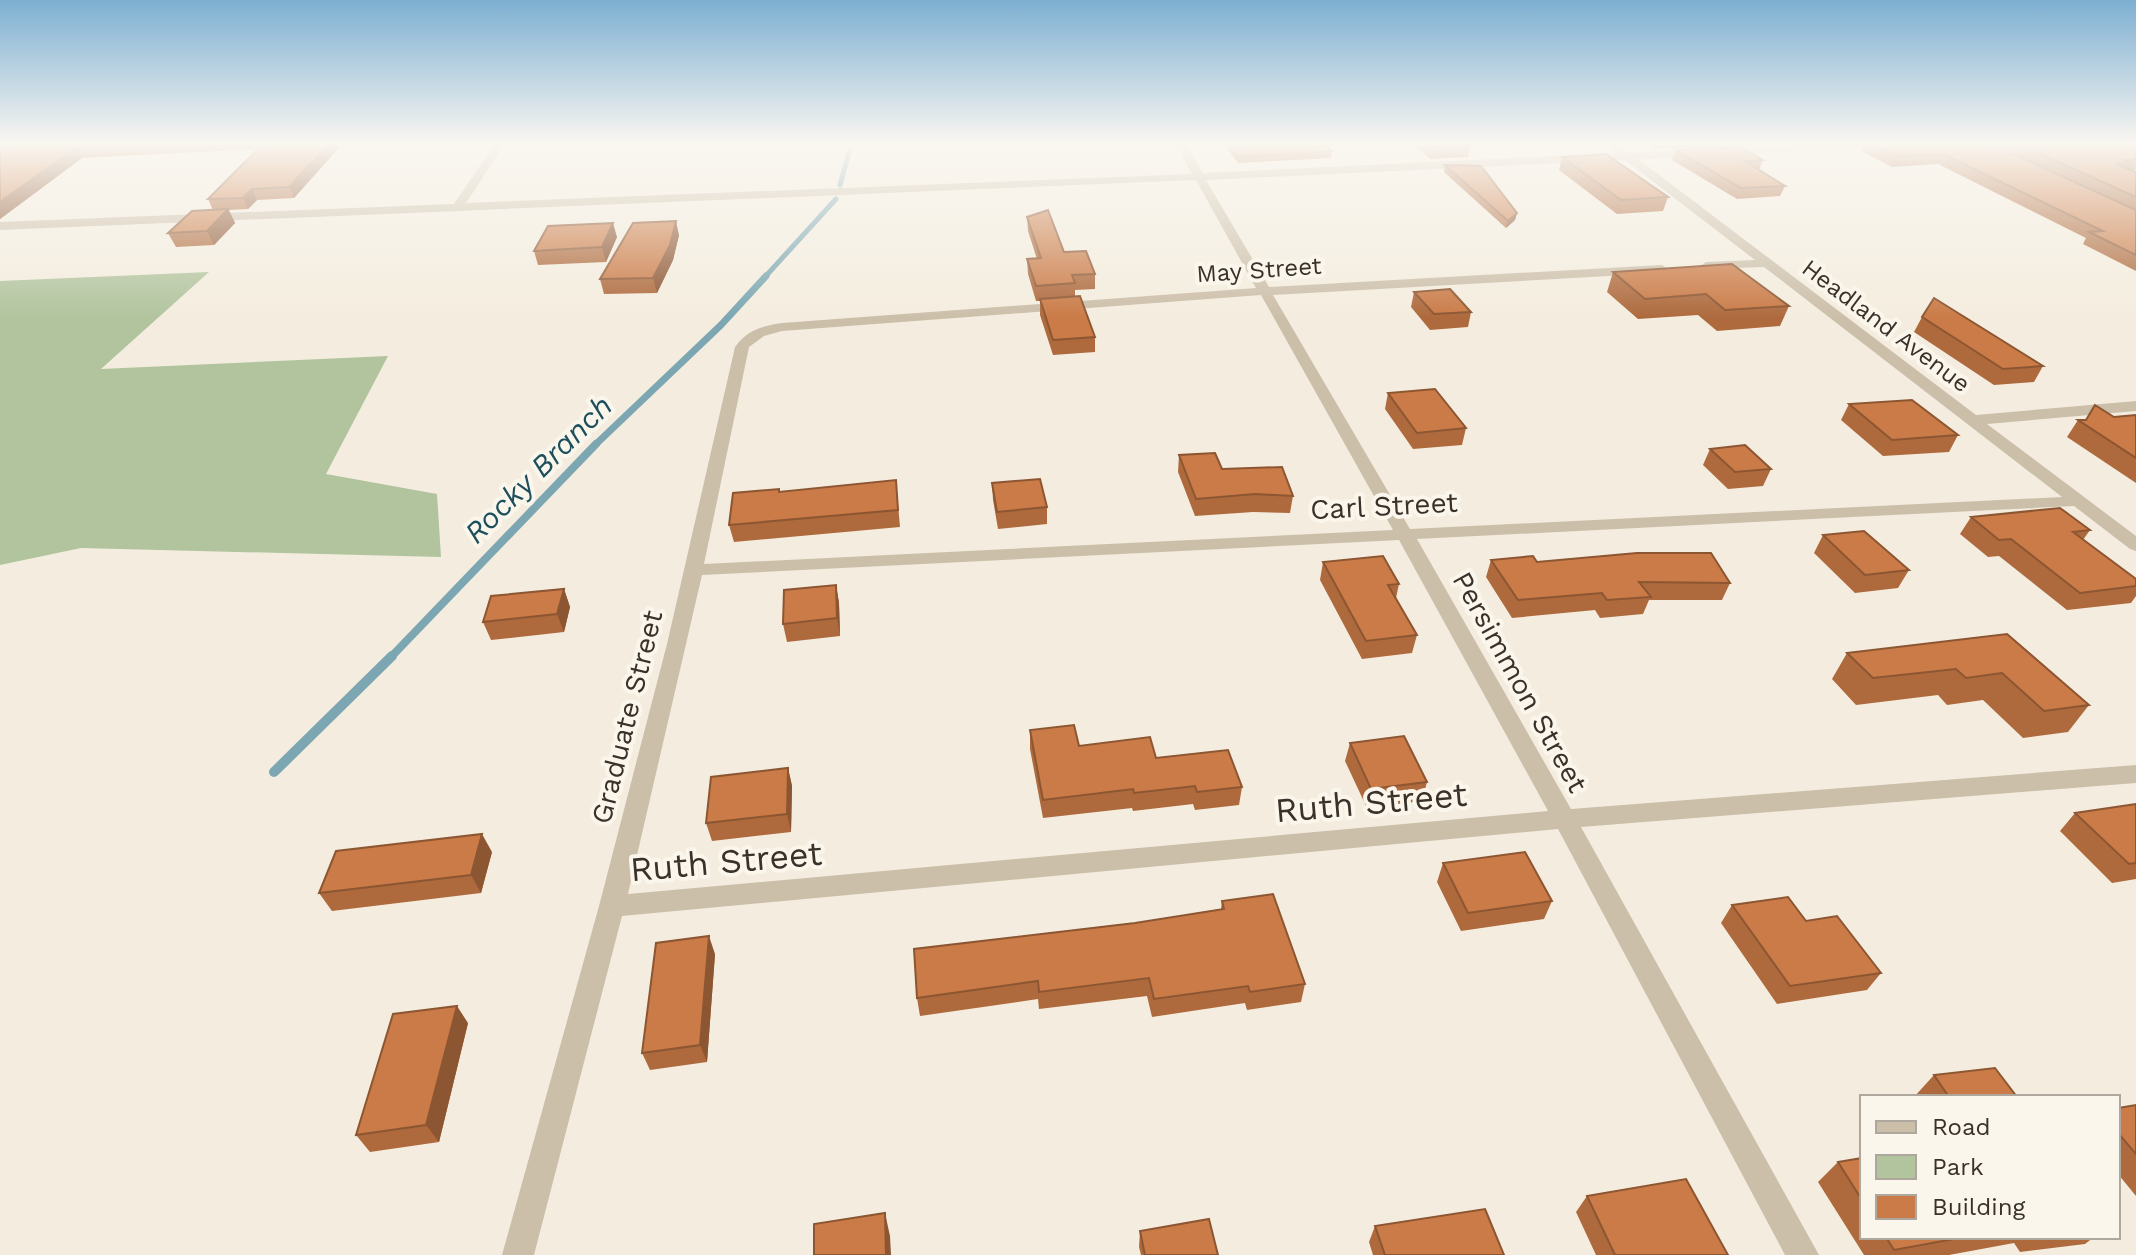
<svg xmlns="http://www.w3.org/2000/svg" width="2136" height="1255" font-family="'Work Sans',sans-serif">
  <style>
    .green { fill: #b1c49e }
    .lines { fill: none; stroke-linecap: round; stroke-linejoin: round }
    .stream-far3 { stroke: #7ca7b2; stroke-width: 5 }
    .stream-far2 { stroke: #7ca7b2; stroke-width: 7 }
    .stream-far1 { stroke: #7ca7b2; stroke-width: 8 }
    .stream { stroke: #7ca7b2; stroke-width: 10 }
    .minor { fill: #ccbfaa; fill-rule: evenodd }
    .wall { fill: #ae6a3d }
    .shaded-wall { fill: #8d5632 }
    .building { fill: #ca7b47; stroke: #8d5632; stroke-width: 2 }
    .labels { text-anchor: middle; dominant-baseline: central; stroke-width: 8; stroke-linejoin: round; paint-order: stroke }
    .far-street-label { font-size: 24px; fill: #3a312a; stroke: #fbf6eb }
    .street-label { font-size: 28px; fill: #3a312a; stroke: #fbf6eb }
    .water-label { font-size: 30px; font-style: italic; fill: #1d4f5d; stroke: #fbf6eb }
    .near-street-label { font-size: 34px; fill: #3a312a; stroke: #fbf6eb }
  </style>
  <rect width="100%" height="100%" fill="#f4eddf"/>
  <path class="green" d="M209,272L101,369L388,356L326,474L437,494L441,557L81,548L0,565V281Z"/>
  <g class="lines">
    <path class="stream-far3" d="M840,185L852,142
      M764,278L836,199"/>
    <path class="stream-far2" d="M594,446L721,325L766,276"/>
    <path class="stream-far1" d="M390,658L596,444"/>
    <path class="stream" d="M274,772L392,656"/>
    <path class="minor" d="M496,142H506L466,203L1192,174L1174,142H1184L1203,173L1617,153L1604,142H1615L1630,153L1859,142H1925L1920,145L1638,159L1976,415L2136,401V411L1987,424L2136,536V551L2130,549L2074,506L1417,539L1571,809L2136,765V783L1581,827L1819,1255H1785L1558,829L622,916L534,1255H502L599,906L667,644L735,347C747,330 762,326 782,323L1256,288L1196,180L0,230V222L454,204ZM1625,160L1755,260L1706,262L1700,266L1701,269L1764,267L2062,497L1410,529L1273,295L1662,273L1668,269L1662,265L1269,287L1206,180ZM1261,295L1393,530L704,564L749,347L764,336L782,331ZM1399,540L1548,811L628,894L702,575Z"/>
  </g>
  <path class="wall" d="M0,142H344L294,198L257,200L248,209L229,210L235,223L214,245L176,247L168,233L213,210L208,199L258,149L82,158L0,219Z
    M1222,142H1323L1332,151L1331,158L1238,163Z
    M1414,142H1469L1471,145L1468,157L1430,159L1413,144Z
    M1644,142H1719L1718,146L1655,149Z
    M1865,142H2136V170H2131L2136,172V271L2083,244L2086,238L1938,164L1892,167L1861,151Z
    M1676,150L1763,160L1759,170L1785,186L1780,196L1737,199L1672,160Z
    M1562,157L1668,197L1663,211L1617,214L1559,170Z
    M1445,165L1517,213L1515,220L1506,228L1444,172Z
    M1027,217L1064,252L1095,274V289L1075,290V297L1095,337V352L1053,355L1040,315V301H1036L1028,274L1027,259H1037L1028,231Z
    M679,235L673,260L657,293L604,294L600,279Z
    M617,237L606,262L538,265L534,251Z
    M1613,272L1789,306L1780,326L1717,331L1698,315L1638,319L1607,292Z
    M1414,292L1471,312L1468,327L1430,330L1411,307Z
    M1922,317L2043,366L2034,382L1994,385L1914,332Z
    M1388,393L1466,428L1462,445L1413,449L1385,409Z
    M1849,404L1958,435L1949,452L1883,456L1841,420Z
    M2136,415V483L2067,437L2078,420Z
    M1710,449L1771,469L1763,486L1728,489L1703,465Z
    M1179,455L1222,469L1293,496L1290,513L1253,512L1195,516L1178,472Z
    M896,480L900,527L734,542L729,525L780,492Z
    M992,483L1047,507V524L998,529L993,500Z
    M1971,517L2090,530L2083,540L2136,579V596L2131,603L2067,610L1999,556L1988,557L1960,534Z
    M1823,535L1909,570L1898,588L1855,593L1814,553Z
    M1491,560L1537,562L1730,583L1722,600H1649L1643,614L1600,618L1595,610L1512,618L1486,577Z
    M1323,562L1399,584L1396,598L1417,635L1412,653L1362,659L1320,580Z
    M836,585L839,603L840,636L787,642L783,624Z
    M564,589L570,607L564,632L491,640L483,622Z
    M2007,634L2089,705L2068,732L2023,738L1983,700L1947,705L1938,695L1856,705L1832,679L1847,653Z
    M1030,730L1079,746L1156,758L1242,787L1239,805L1195,810L1193,804L1133,811L1132,808L1043,818L1030,749Z
    M1350,743L1427,782L1422,801L1367,808L1345,761Z
    M788,768L792,786L791,832L712,841L706,823Z
    M2136,804V879L2112,883L2060,831L2075,813Z
    M492,852L481,893L332,911L319,893Z
    M1443,863L1552,901L1544,919L1461,931L1437,882Z
    M1222,901L1305,984L1301,1002L1247,1010L1245,1003L1152,1017L1147,996L1039,1009L1038,999L920,1016L917,998L1135,923L1221,909Z
    M1732,905L1806,921L1881,973L1867,990L1777,1004L1721,923Z
    M715,954L707,1062L650,1070L642,1053Z
    M468,1023L439,1142L370,1152L356,1135Z
    M1934,1075L2017,1097H1914Z
    M2136,1105V1196L2118,1174V1108Z
    M1862,1158V1237H2094L2085,1244L2020,1252L2014,1243L1949,1255H1864L1818,1182L1838,1162Z
    M1587,1196L1728,1255H1596L1576,1212Z
    M1375,1226L1504,1255H1373L1369,1242Z
    M1140,1231L1218,1255H1141L1139,1247Z"/>
  <path class="shaded-wall" d="M331,142H344L294,198L289,187Z
    M77,147L82,158L0,219V202Z
    M252,189L257,200L248,209L243,198Z
    M228,209L235,223L214,245L207,231Z
    M1517,213L1515,220L1506,228L1508,221Z
    M676,221L679,235L673,260L657,293L653,278Z
    M613,223L617,237L606,262L602,247Z
    M836,585L839,603L840,636L837,618Z
    M564,589L570,607L564,632L557,614Z
    M788,768L792,786L791,832L787,814Z
    M482,834L492,852L481,893L471,875Z
    M709,936L715,954L707,1062L700,1045Z
    M457,1006L468,1023L439,1142L426,1125Z
    M885,1213L890,1236L891,1255H886Z"/>
  <path class="building" d="M0,142H194L77,147L0,202Z
    M265,142H331L289,187L252,189L243,198L208,199Z
    M1227,142H1323L1332,151L1238,157Z
    M1427,142H1469L1471,145L1432,147Z
    M1868,142H1987L2136,210V255L2089,232L2103,231L1943,154L1896,156Z
    M2014,142H2136V160H2123L2130,163L2116,164L2136,172V197Z
    M1740,147L1763,160L1745,161L1785,186L1741,188L1676,150Z
    M1606,154L1668,197L1621,200L1562,157Z
    M1445,165L1481,166L1517,213L1508,221Z
    M228,209L207,231L168,233L192,211Z
    M1048,210L1064,252L1086,251L1095,274L1072,275L1075,283L1036,286L1027,259L1041,258L1027,217Z
    M676,221L670,245L653,278L600,279L633,223Z
    M613,223L602,247L534,251L548,226Z
    M1732,264L1789,306L1725,310L1706,294L1645,299L1613,272Z
    M1450,289L1471,312L1434,314L1414,292Z
    M1080,296L1095,337L1053,340L1040,299Z
    M1934,298L2043,366L2003,369L1922,317Z
    M1435,389L1466,428L1417,433L1388,393Z
    M1912,400L1958,435L1892,440L1849,404Z
    M2095,405L2114,417L2136,415V458L2078,420H2086Z
    M1745,445L1771,469L1735,472L1710,449Z
    M1215,453L1222,469L1282,467L1293,496L1255,494L1196,499L1179,455Z
    M1040,479L1047,507L997,512L992,483Z
    M896,480L898,510L729,525L733,493L779,489V492Z
    M2060,508L2090,530L2073,532L2136,579V586L2080,593L2011,539L1999,540L1971,517Z
    M1864,531L1909,570L1865,575L1823,535Z
    M1637,553H1711L1730,583L1639,582L1651,597L1607,600L1602,593L1518,600L1491,560L1533,556L1537,562Z
    M1383,556L1399,584L1388,585L1417,635L1366,641L1323,562Z
    M836,585L837,618L783,624L784,590Z
    M564,589L557,614L483,622L491,596Z
    M2007,634L2089,705L2044,711L2002,673L1966,678L1956,669L1873,678L1847,653Z
    M1074,725L1079,746L1150,737L1156,758L1228,750L1242,787L1197,792L1195,786L1134,793L1133,789L1043,800L1030,730Z
    M1404,736L1427,782L1371,789L1350,743Z
    M788,768L787,814L706,823L711,777Z
    M2136,804V863L2129,864L2075,813Z
    M482,834L471,875L319,893L336,851Z
    M1525,852L1552,901L1468,913L1443,863Z
    M1273,894L1305,984L1250,992L1248,986L1154,999L1149,978L1039,992L1038,981L917,998L914,949L1135,923L1224,909L1222,901Z
    M1788,897L1806,921L1837,916L1881,973L1790,986L1732,905Z
    M709,936L700,1045L642,1053L656,943Z
    M457,1006L426,1125L356,1135L393,1014Z
    M1995,1068L2017,1097H1949L1934,1075Z
    M2136,1105V1154L2118,1133V1108Z
    M1862,1158V1200L1838,1162Z
    M1686,1179L1728,1255H1615L1587,1196Z
    M1485,1209L1504,1255H1385L1375,1226Z
    M885,1213L886,1255H814V1224Z
    M1209,1219L1218,1255H1145L1140,1231Z
    M1886,1237H1965L1894,1250Z"/>
  <linearGradient id="sky" x2="0" y2="1"><stop stop-color="#7dafd2"/><stop offset="0.45" stop-color="#faf7f1"/><stop offset="1" stop-color="#faf7f1" stop-opacity="0"/></linearGradient>
  <rect width="2136" height="318" fill="url(#sky)"/>
  <g class="labels">
    <g class="far-street-label">
      <text transform="translate(1259 270) rotate(-4)">May Street</text>
      <text transform="translate(1886 326) rotate(37)">Headland Avenue</text>
    </g>
    <g class="street-label">
      <text transform="translate(1384 506) rotate(-3)">Carl Street</text>
      <text transform="translate(1520 682) rotate(61)">Persimmon Street</text>
      <text transform="translate(627 717) rotate(-76)">Graduate Street</text>
    </g>
    <g class="water-label">
      <text transform="translate(538 469) rotate(-45)">Rocky Branch</text>
    </g>
    <g class="near-street-label">
      <text transform="translate(1371 802) rotate(-5)">Ruth Street</text>
      <text transform="translate(726 861) rotate(-5)">Ruth Street</text>
    </g>
  </g>
  <rect x="1860" y="1095" width="260" height="144" fill="#fbf6eb" stroke="#aea79e" stroke-width="2"/>
  <rect x="1876" y="1121" width="40" height="12" fill="#ccbfaa" stroke="#aea79e" stroke-width="2"/>
  <text x="1932" y="1135" font-size="24" fill="#3a312a">Road</text>
  <rect x="1876" y="1155" width="40" height="24" fill="#b1c49e" stroke="#aea79e" stroke-width="2"/>
  <text x="1932" y="1175" font-size="24" fill="#3a312a">Park</text>
  <rect x="1876" y="1195" width="40" height="24" fill="#ca7b47" stroke="#aea79e" stroke-width="2"/>
  <text x="1932" y="1215" font-size="24" fill="#3a312a">Building</text>
</svg>
